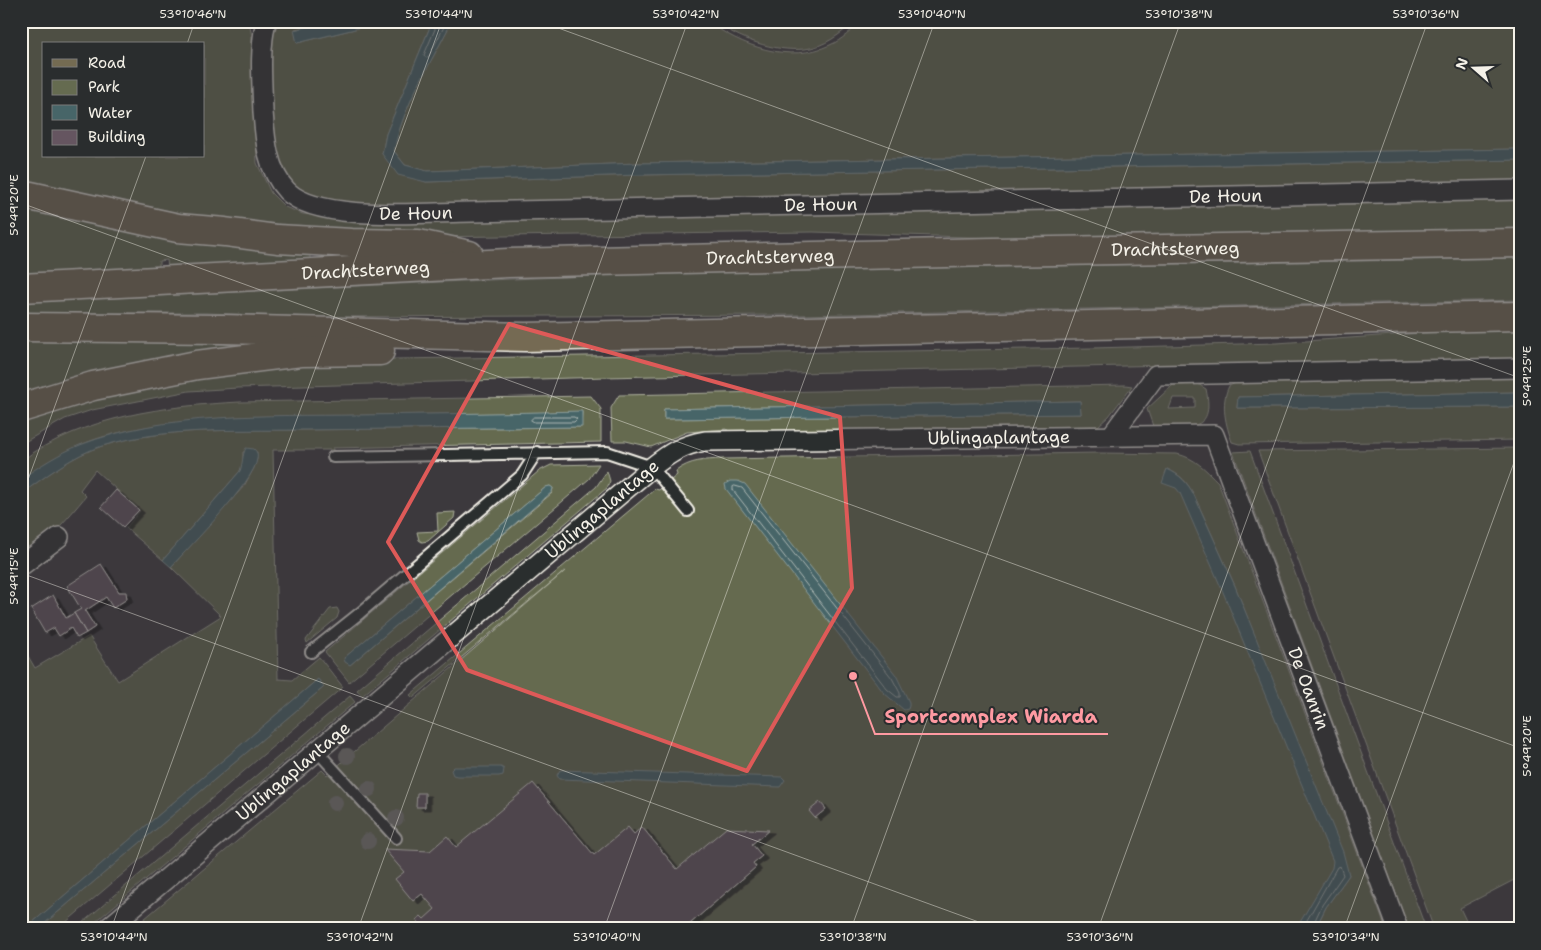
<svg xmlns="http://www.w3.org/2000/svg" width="1541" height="950" font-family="'Shantell Sans',sans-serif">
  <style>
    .green { fill: #656b50; stroke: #acae9c; fill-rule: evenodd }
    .water { fill: #476568; stroke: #8c9d9b }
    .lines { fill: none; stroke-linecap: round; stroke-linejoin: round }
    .shore { stroke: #afb9b5; stroke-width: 1 }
    .building { fill: #655560; stroke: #f4f1e8; filter: url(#shadow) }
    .lane-casing { stroke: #f4f1e8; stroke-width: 14 }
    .street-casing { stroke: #f4f1e8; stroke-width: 22 }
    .primary-casing { stroke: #f4f1e8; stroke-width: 31 }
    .lane { stroke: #2a2d2e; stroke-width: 10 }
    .street { stroke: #2a2d2e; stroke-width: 19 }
    .primary { stroke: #746b52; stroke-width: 28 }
    .tree { fill: #7e7d76 }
    .marked { fill: none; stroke: #de5a58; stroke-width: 4; stroke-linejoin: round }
    .ticks { fill: none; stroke: #f4f1e8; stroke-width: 1; stroke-opacity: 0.45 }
    .labels { text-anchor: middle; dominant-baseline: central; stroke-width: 4; stroke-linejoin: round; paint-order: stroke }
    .street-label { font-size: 18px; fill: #f4f1e8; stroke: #2a2d2e }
    .leader { fill: none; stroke: #ff9aa2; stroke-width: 2 }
    .callout-dot { fill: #ff9aa2; stroke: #2a2d2e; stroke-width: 2 }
    .callout-label { font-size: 19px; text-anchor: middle; font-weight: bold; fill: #ff9aa2; stroke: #2a2d2e; stroke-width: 4; stroke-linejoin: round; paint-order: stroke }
    .neatline { fill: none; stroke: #f4f1e8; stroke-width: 2 }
    .ticks-label { font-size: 12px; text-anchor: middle; fill: #f4f1e8 }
  </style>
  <defs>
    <filter id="shadow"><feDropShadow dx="5.5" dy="3" stdDeviation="0" flood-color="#0009"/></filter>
  </defs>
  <rect width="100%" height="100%" fill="#3c393d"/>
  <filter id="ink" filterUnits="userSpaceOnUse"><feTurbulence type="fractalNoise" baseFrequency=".02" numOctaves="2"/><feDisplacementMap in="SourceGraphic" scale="10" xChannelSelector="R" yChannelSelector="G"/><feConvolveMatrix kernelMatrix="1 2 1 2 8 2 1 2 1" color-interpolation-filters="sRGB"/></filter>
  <g filter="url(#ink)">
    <path class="green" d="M21,21H249L252,37L257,163L271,193L285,207L303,214L366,220L1520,198V230L1026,239L813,232L426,237L188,221L21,185ZM44,44H204V156H44Z
      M279,21H331L295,29L297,43L355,29L373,21H429L430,27L386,134L382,154L426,182L639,175L1520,160V183L472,204L367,205L332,202L309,196L293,185L281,167L273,143L270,52L272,37Z
      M452,21H707C741,46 789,64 830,45C842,40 852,30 861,21H1520V149L639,163L427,171L405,165L394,151C402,107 432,61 452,21Z
      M714,21H855C841,34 824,47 805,49C773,52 739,39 714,21Z
      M21,201L310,247V259L168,268L167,260L159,261V269L21,275Z
      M1520,258V300L798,315L312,317L206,313H21V302C222,294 423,281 623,275C922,267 1221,264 1520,258Z
      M1520,329V359L1315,362L605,377L238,388L189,391L92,410L65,419L21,444V414L95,393L303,362L395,359L1093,348L1277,343L1466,330Z
      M21,340L133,341L243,345L242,352L21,400Z
      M1520,378V392L1238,397L1237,408L1520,407V440L1239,444L1232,442C1226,425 1220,404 1229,386L1236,383Z
      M1198,384L1206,389C1216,436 1186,425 1153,426L1147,409L1173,385ZM1173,398H1195V408L1169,409Z
      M1125,385L1132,386L1109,416L1098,426L727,431V429L687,432L651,447L626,441H612L611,408L619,395ZM1080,401L1081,414L664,419V409Z
      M591,396L601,409V442L333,448V450H273L278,679L292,680L319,657L343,687L58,929H38L324,687L318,679L25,929H21V644L35,668L89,636L118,681L221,616L171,567L244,486L254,468L257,459V452H243V464L240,471L163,560L126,528L140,511L95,470L80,490L86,496C67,519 47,543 21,559V494C46,476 73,455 102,446C165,427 233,431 298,430C392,429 487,428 581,427L582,412L240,417C191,420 123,426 78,446C58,455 39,467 21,479V461C83,416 165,406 240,402Z
      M1520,448V891L1514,880L1460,908L1470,929H1434L1258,451Z
      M1250,451L1426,929H1409L1233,452Z
      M1100,453L1177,454C1195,458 1205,469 1218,482L1386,929H1315L1326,907L1349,875L1235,586L1194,495C1187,482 1181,475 1167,469L1165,474L1186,484L1341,867L1307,929H132L322,770L327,775L565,571L413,698L410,695L655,489L659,490L677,475L676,471C690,460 705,460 722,459Z
      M599,464L589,479L349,682L325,652L539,471L551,465ZM550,486L553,488L552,493L350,665L344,658L546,487Z
      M607,471L610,481L607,488L362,696L357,690L596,487Z
      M455,512L454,518L428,541L422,542L419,540L417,532L438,531L437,513Z
      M337,608L339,612L337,618L307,643L306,640L330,609Z
      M350,696L355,702L87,929H75Z"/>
    <path class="water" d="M331,21H373L355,29L297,43L294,30Z
      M429,21H452C432,61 402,107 394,151L405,165L427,171L639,163L1520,149V160L639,175L426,182L398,175L382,154L386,134L430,27Z
      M1520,392V407L1237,408L1238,397Z
      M1080,401L1081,414L664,419V409Z
      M582,411V427C487,428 392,429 298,430C233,431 165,427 102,446C73,455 46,476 21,494V479C39,466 60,453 80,445C166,412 267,416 358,415C433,414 507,413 582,411Z
      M246,448L254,449C257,452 258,454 257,459C255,481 189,547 171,567L163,560L240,471C243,463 242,455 246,448Z
      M1167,469C1180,475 1187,482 1194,495L1235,586L1343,852L1349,875L1326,907L1315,929H1296L1332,868L1333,861L1223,592L1180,493L1176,488L1162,483Z
      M730,481H738L745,484L896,675L909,702V706L908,709L904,710L884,693L726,489L725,484Z
      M550,486L553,488L552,492L350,665L345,662L344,658L546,487Z
      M318,679L324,687L38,929H25Z
      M454,767H501L504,769L503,775L499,776H457L453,775L451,770Z
      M560,770L782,777L785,780L780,787L559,779L557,775Z"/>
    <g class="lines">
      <path class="shore" d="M434,21L435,29L424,55L426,58L429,56L447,21
        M534,417H574L577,419L574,422H534L531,420Z
        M735,486L742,488L892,678L900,693V697H897L887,689L733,490V487Z
        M1302,929L1337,867L1340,866L1343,875L1322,905L1311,929"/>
    </g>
    <path class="building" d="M116,490L139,510L123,527L101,507Z
      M101,564L119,592H126L127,599L113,608L106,597L85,611L95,627L86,633L74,613L81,609L67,586Z
      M53,595L66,618L74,613L86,633L77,638L71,628L59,636L54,628L45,633L31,609Z
      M533,783L594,855L628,827L634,834L642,827L677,869L726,828L769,830L752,844L762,856L753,863L756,867L684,929H424L416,920L421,916L424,919L435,909L422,894L413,901L395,879L404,872L384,849L430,851L447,836L456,847Z
      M417,793H425V807H416Z
      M820,802L826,809L815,818L809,811Z"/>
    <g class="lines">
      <g class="lane-casing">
        <path id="lane" d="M333,457L607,452L652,467L688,511
          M311,652L360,613L522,475L537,452
          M317,751L396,838"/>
      </g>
      <g class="street-casing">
        <g id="street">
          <path id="s1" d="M266,21C259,50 262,82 263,112C265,139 267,170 287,191C319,223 427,212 472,212L1520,190"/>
          <path d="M1111,436L1156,375L1520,368"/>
          <path d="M21,566L59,537"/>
          <path id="s2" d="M107,929L652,467C670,453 682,445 705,441L1214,435L1398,929"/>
        </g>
      </g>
      <g class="primary-casing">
        <g id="primary">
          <path d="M21,194L178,228L225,232L277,239L352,243L418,244L469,255"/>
          <path id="s3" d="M21,288L508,263L992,252L1520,243"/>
          <path d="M21,327L222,329L525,337L1520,316"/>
          <path d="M21,408L93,386L197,365L301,352L380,351"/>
        </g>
      </g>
      <use href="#lane" class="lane"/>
      <use href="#street" class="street"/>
      <use href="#primary" class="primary"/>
    </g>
    <g class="tree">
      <circle cx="347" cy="756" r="8"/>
      <circle cx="369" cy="789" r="8"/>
      <circle cx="335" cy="803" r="8"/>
      <circle cx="396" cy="818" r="8"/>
      <circle cx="368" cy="841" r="8"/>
    </g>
  </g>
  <path d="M0 0H1541V950H0ZM509,324L840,417L852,588L747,771L467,670L388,542Z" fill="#3c393d" fill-opacity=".55" fill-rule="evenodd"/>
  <path class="marked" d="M509,324L840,417L852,588L747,771L467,670L388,542Z"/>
  <path class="ticks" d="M539,21L1520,378M187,44L195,21M21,203L1520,748M21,499L146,156M21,573L998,929M111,929L442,21M358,929L688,21M604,929L935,21M851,929L1181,21M1098,929L1428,21M1344,929L1520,446"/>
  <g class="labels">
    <g class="street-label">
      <text stroke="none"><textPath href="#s1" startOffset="1119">De Houn</textPath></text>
      <text stroke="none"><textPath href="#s1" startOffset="714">De Houn</textPath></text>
      <text stroke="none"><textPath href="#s1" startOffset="309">De Houn</textPath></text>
      <text stroke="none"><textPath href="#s3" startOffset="1155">Drachtsterweg</textPath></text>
      <text stroke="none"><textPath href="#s3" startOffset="750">Drachtsterweg</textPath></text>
      <text stroke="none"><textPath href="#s3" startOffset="345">Drachtsterweg</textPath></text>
      <text stroke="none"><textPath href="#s2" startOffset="1068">Ublingaplantage</textPath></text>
      <text stroke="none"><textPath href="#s2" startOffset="649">Ublingaplantage</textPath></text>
      <text stroke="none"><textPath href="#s2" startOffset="1554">De Oanrin</textPath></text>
      <text stroke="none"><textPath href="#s2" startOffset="244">Ublingaplantage</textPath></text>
    </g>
  </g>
  <path class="leader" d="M853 676L875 734H1108"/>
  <circle class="callout-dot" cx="853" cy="676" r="5"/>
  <g class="callout-label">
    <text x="991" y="723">Sportcomplex Wiarda</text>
  </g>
  <rect width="1541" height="950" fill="none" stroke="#2a2d2e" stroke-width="55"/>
  <rect x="42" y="42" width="162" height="115" fill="#2a2d2e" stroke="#7b7b78"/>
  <rect x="52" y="59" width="25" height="8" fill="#746b52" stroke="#7b7b78"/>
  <text x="88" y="68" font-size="15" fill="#f4f1e8">Road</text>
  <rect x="52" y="80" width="25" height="15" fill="#656b50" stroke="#7b7b78"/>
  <text x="88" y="92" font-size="15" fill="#f4f1e8">Park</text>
  <rect x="52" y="105" width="25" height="15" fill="#476568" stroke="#7b7b78"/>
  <text x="88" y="118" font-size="15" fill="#f4f1e8">Water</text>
  <rect x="52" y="130" width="25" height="15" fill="#655560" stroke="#7b7b78"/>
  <text x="88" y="142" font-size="15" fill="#f4f1e8">Building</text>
  <g transform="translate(1474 68) rotate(290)" stroke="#2a2d2e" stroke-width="4" paint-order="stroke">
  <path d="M0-4L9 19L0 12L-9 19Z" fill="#f4f1e8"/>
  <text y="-8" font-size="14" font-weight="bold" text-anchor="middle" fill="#f4f1e8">N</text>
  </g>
  <rect x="28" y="28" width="1486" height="894" class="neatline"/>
  <g class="ticks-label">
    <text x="193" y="18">53°10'46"N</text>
    <text x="439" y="18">53°10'44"N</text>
    <text x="686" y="18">53°10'42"N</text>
    <text x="932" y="18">53°10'40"N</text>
    <text x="1179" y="18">53°10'38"N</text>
    <text x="1426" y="18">53°10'36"N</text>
    <text transform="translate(14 205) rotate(-90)" y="4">5°49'20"E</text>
    <text transform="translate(1527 376) rotate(-90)" y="4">5°49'25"E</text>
    <text transform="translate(14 576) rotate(-90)" y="4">5°49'15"E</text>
    <text transform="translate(1527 746) rotate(-90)" y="4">5°49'20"E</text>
    <text x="114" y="941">53°10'44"N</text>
    <text x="360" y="941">53°10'42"N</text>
    <text x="607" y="941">53°10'40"N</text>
    <text x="853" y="941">53°10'38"N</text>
    <text x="1100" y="941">53°10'36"N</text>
    <text x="1346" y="941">53°10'34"N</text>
  </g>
</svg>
